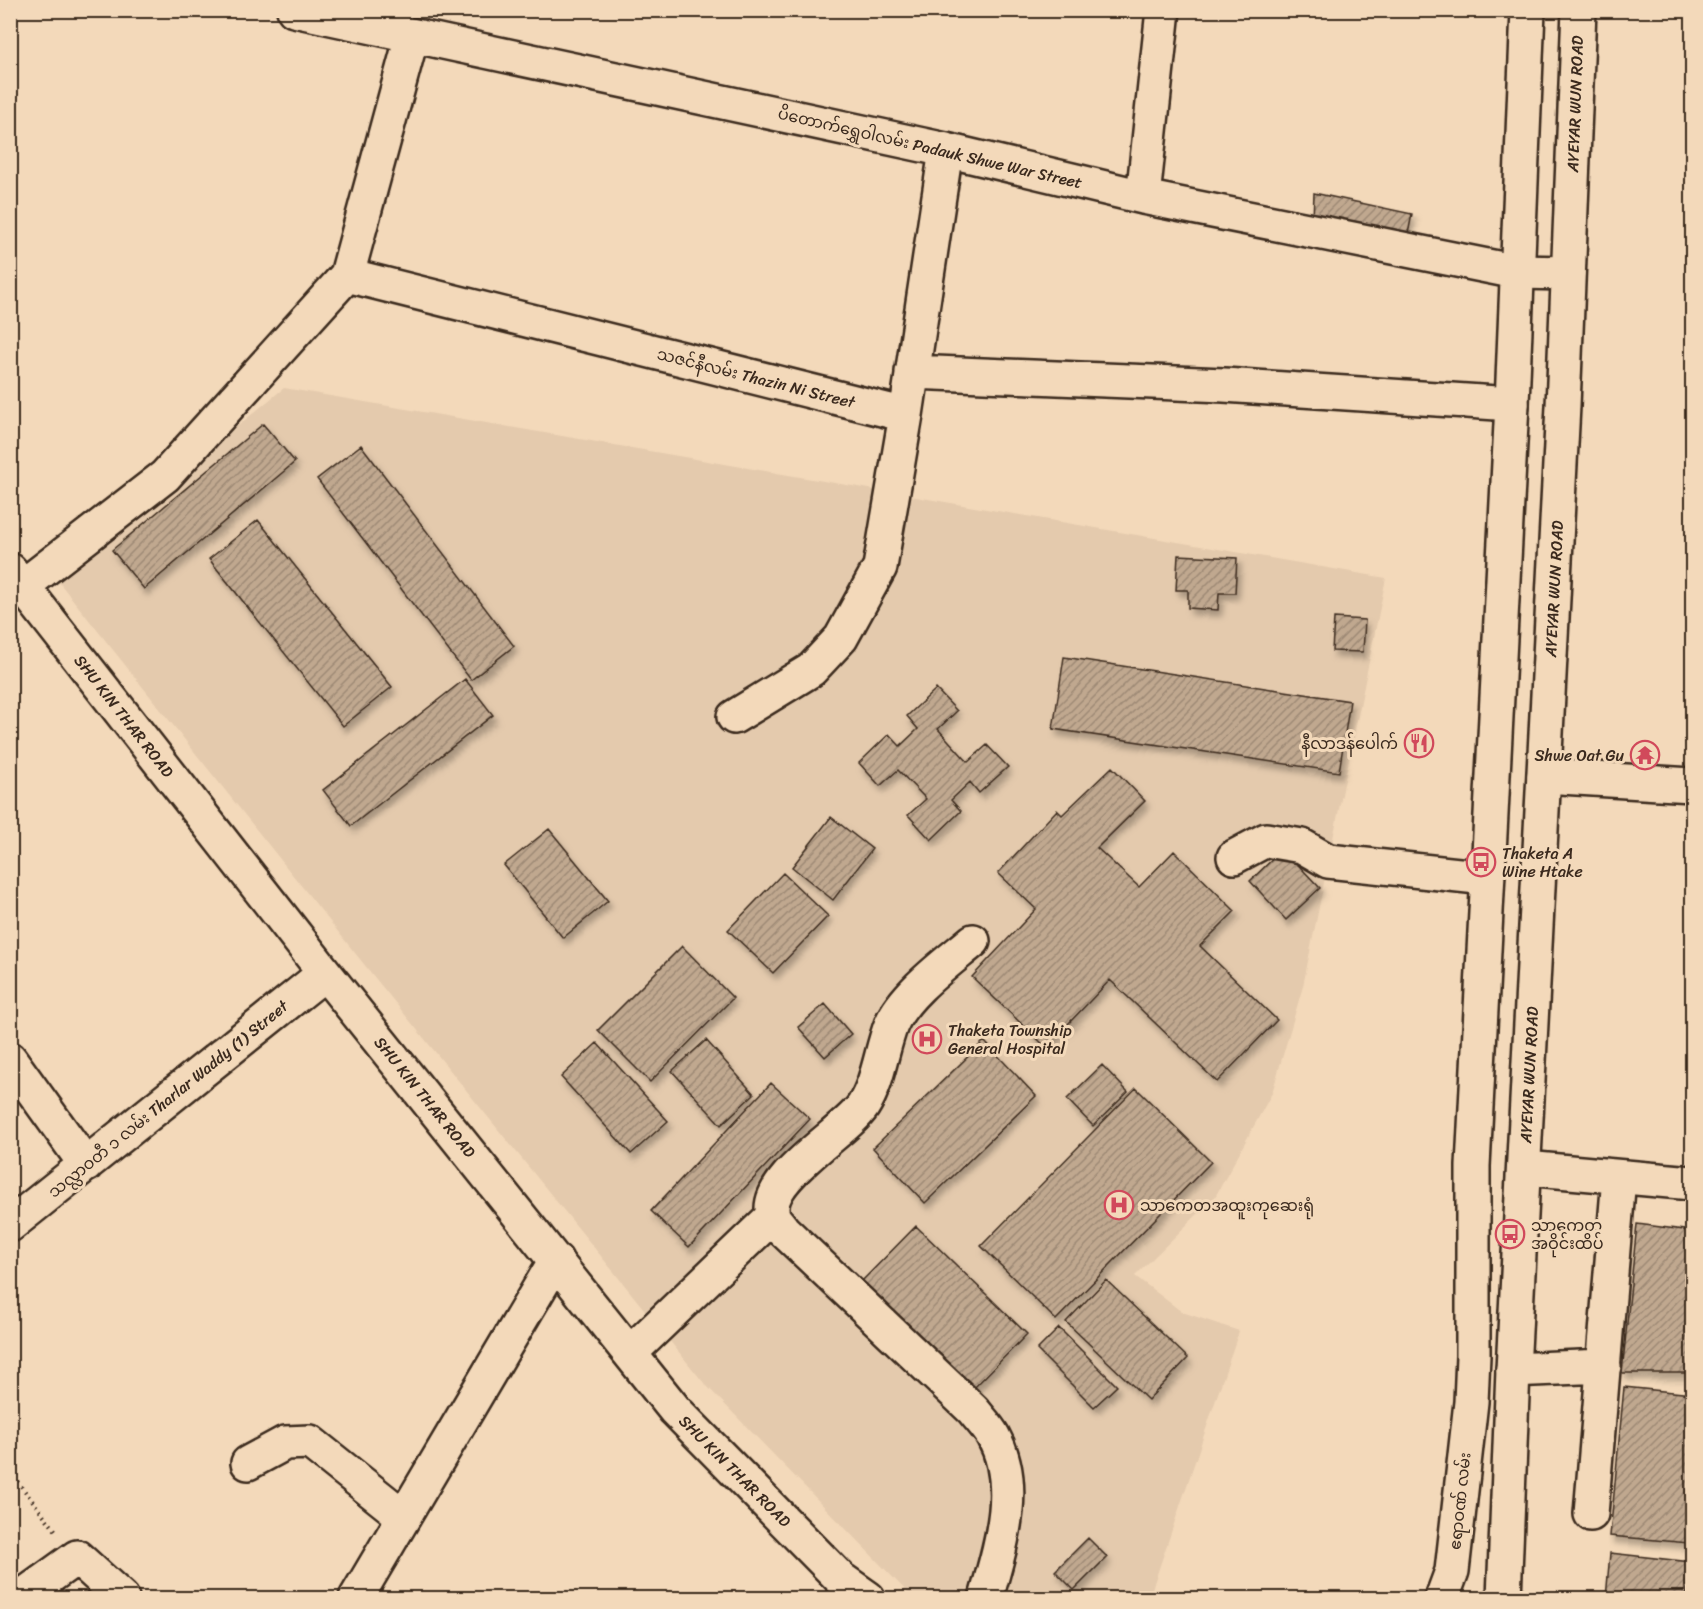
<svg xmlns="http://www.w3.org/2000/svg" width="1703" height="1609" font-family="Sriracha,'Noto Sans Myanmar',sans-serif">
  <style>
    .built { fill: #e4caad }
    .building { fill: url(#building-hatch); stroke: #3b2a1e; stroke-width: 1.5; filter: url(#shadow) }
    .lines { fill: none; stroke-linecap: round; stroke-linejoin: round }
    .minor-casing { stroke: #3b2a1e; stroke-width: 38 }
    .major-casing { stroke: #3b2a1e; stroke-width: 38 }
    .path { stroke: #3b2a1e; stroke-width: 4; stroke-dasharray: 1.5 4.5; stroke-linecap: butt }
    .minor { stroke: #f3d9ba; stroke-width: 33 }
    .major { stroke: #f3d9ba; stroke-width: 33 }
    .labels { text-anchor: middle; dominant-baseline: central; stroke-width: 6; stroke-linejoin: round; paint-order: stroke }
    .street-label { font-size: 16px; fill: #3b2a1e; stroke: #f3d9ba }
    .poi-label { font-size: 16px; fill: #3b2a1e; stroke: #f3d9ba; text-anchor: start }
  </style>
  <defs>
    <pattern id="building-hatch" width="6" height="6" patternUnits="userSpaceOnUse" patternTransform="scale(1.5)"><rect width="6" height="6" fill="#c0a88f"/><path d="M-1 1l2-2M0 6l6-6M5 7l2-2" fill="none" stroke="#9d8974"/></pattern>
    <filter id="shadow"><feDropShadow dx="3.5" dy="6" stdDeviation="3" flood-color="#0004"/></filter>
  </defs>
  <rect width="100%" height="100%" fill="#f3d9ba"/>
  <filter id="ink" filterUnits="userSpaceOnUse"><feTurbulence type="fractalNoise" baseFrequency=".0167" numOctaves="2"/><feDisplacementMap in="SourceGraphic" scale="12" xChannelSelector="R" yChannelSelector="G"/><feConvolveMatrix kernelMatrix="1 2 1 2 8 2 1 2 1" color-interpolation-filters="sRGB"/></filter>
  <g filter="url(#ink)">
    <path class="built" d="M284,388L1386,578L1303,986L1272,1093L1215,1197L1135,1276L1182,1312L1239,1331L1149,1598H913L704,1383L367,968L54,576Z"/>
    <path class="building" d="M1314,193L1412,214L1407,239L1313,221Z
      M263,424L295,462L144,589L112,550Z
      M361,445L514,646L471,680L317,479Z
      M258,520L392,687L343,726L209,559Z
      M1178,555L1237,558L1235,593H1219L1218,610L1188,608V590H1176Z
      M1334,618L1365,620L1363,652L1332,651Z
      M1064,657L1350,701L1339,772L1053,729Z
      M465,679L493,715L351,826L323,790Z
      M936,689L957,711L938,729L968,762L987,745L1008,767L979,793L970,782L951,800L961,811L931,840L908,815L926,799L898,770L880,786L859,763L889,734L900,746L918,729L907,716Z
      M1112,767L1145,801L1097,848L1139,887L1174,851L1235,911L1200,946L1277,1020L1217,1082L1110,980L1046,1047L972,977L1036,909L998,873L1057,810L1062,815Z
      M831,817L872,849L833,900L792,867Z
      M549,829L608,901L563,938L504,865Z
      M1283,849L1320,888L1286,920L1250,881Z
      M783,873L828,916L773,973L728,930Z
      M682,946L733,998L650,1082L598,1030Z
      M825,1004L851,1034L825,1057L798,1027Z
      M706,1040L754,1094L721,1125L672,1071Z
      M984,1041L1036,1096L925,1203L873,1148Z
      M597,1043L668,1121L631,1154L561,1077Z
      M1102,1065L1128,1092L1093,1126L1067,1099Z
      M771,1083L810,1119L689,1247L651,1211Z
      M1136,1088L1211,1162L1056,1320L981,1246Z
      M1637,1224L1692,1231V1373H1622Z
      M916,1226L1027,1334L971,1391L860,1283Z
      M1106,1280L1188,1358L1148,1400L1066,1322Z
      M1059,1328L1117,1386L1094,1407L1037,1350Z
      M1624,1387L1692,1394V1516L1689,1543L1610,1536Z
      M1088,1538L1107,1557L1074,1590L1055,1571Z
      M1610,1553L1691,1562L1686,1598H1606Z"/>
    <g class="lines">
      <g class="minor-casing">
        <path id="minor" d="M294,10L946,150L1143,197L1517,272L1568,273
          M1143,197L1163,10
          M347,275L906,415L946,150
          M912,372L1224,385L1512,404
          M10,570L325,973L675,1410L841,1579L868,1598
          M23,586L165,476L347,275L412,36
          M734,717L811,670L841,638L880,567L906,415
          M1544,776L1692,785
          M1234,857L1266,840L1302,846L1328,861L1487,878
          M973,941C947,963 904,994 891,1025C881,1051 878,1083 863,1106C845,1133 762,1179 773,1215C774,1220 780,1225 783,1230L973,1410C980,1419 988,1427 993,1436C1021,1486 1000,1548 986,1598
          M10,1059L86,1165
          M1525,1168L1692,1183
          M10,1225L325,973
          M630,1353L773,1216
          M1513,1370L1604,1366
          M248,1463L285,1443L310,1442L404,1517
          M1591,1514L1619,1177
          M20,1598L77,1557L122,1598
          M356,1598L556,1260"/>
      </g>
      <g class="major-casing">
        <path id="major" d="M1442,1598L1452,1571L1471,1402L1473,1356V1166L1512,404L1528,10
          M1504,1598L1513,1370L1563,406L1579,10"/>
      </g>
      <path class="path" d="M10,1472L56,1531"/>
      <use href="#minor" class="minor"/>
      <use href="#major" class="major"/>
    </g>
  </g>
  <defs>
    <g id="restaurant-ring" transform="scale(1.5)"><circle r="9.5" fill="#f3d9ba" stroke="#d1495b" stroke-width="1.5"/><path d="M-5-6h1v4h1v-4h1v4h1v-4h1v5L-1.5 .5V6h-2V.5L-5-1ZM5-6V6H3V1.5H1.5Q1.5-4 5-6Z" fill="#d1495b"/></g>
    <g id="temple-ring" transform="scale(1.5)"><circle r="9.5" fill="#f3d9ba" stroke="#d1495b" stroke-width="1.5"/><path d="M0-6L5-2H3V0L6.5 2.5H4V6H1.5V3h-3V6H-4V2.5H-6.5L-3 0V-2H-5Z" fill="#d1495b"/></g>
    <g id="bus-ring" transform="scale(1.5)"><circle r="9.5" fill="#f3d9ba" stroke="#d1495b" stroke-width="1.5"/><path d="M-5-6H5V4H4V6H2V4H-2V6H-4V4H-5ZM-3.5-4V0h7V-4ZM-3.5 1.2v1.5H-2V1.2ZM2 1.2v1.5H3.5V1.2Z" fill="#d1495b"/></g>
    <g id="hospital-ring" transform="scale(1.5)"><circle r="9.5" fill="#f3d9ba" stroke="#d1495b" stroke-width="1.5"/><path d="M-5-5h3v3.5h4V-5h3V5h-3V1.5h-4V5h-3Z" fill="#d1495b"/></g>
  </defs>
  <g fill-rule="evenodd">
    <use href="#restaurant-ring" x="1419" y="743"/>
    <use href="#temple-ring" x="1645" y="755"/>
    <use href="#bus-ring" x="1481" y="862"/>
    <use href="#hospital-ring" x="927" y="1039"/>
    <use href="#hospital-ring" x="1119" y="1205"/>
    <use href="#bus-ring" x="1510" y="1234"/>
  </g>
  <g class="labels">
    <g class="street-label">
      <text transform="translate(1575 104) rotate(-88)">AYEYAR WUN ROAD</text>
      <text transform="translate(930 148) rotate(13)">ပိတောက်ရွှေဝါလမ်း Padauk Shwe War Street</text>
      <text transform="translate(756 378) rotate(14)">သဇင်နီလမ်း Thazin Ni Street</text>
      <text transform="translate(1554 589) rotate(-87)">AYEYAR WUN ROAD</text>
      <text transform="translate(124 716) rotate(52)">SHU KIN THAR ROAD</text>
      <text transform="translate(1529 1075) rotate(-87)">AYEYAR WUN ROAD</text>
      <text transform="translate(425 1097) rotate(51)">SHU KIN THAR ROAD</text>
      <text transform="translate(168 1099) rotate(-39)">သလ္လာဝတီ ၁ လမ်း Tharlar Waddy (1) Street</text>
      <text transform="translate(735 1471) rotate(45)">SHU KIN THAR ROAD</text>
      <text transform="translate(1460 1501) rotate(-84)">ဧရာဝဏ် လမ်း</text>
    </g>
    <g class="poi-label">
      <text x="1398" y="743" text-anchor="end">နီလာဒန်ပေါက်</text>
      <text x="1624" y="755" text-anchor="end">Shwe Oat Gu</text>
      <text x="1502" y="853">Thaketa A<tspan x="1502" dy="18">Wine Htake</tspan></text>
      <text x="948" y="1030">Thaketa Township<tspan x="948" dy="18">General Hospital</tspan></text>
      <text x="1140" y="1205">သာကေတအထူးကုဆေးရုံ</text>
      <text x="1531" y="1225">သာကေတ<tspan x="1531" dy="18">အဝိုင်းထိပ်</tspan></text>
    </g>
  </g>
  <rect width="1703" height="1609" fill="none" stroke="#f3d9ba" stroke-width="36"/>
  <rect x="18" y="18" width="1667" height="1573" fill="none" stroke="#3b2a1e" stroke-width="2" filter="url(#ink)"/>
</svg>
